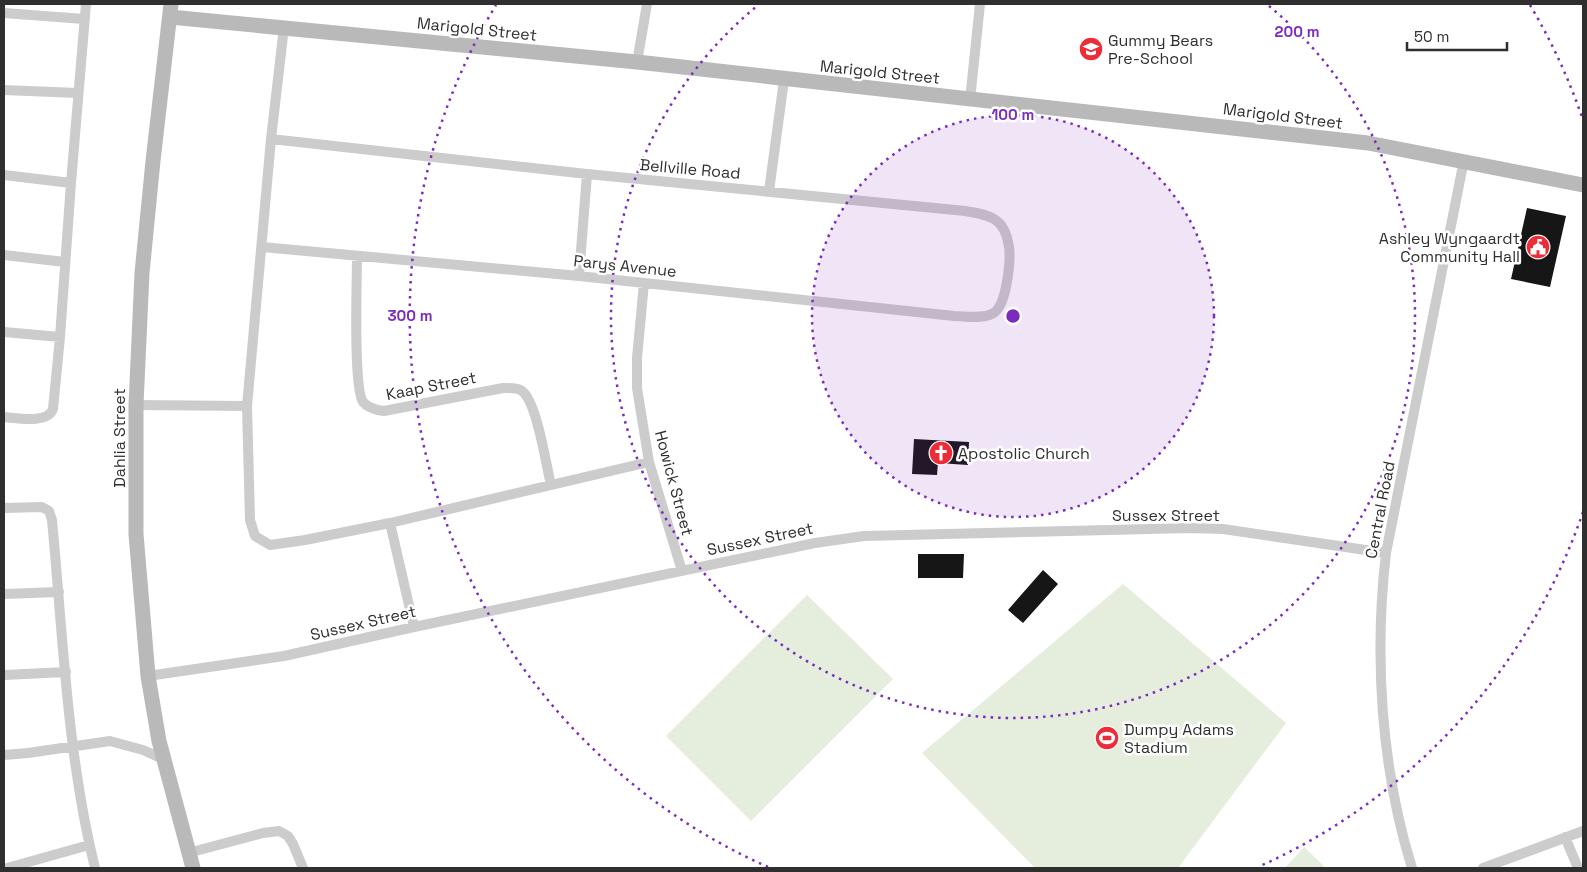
<svg xmlns="http://www.w3.org/2000/svg" width="1587" height="872" font-family="'Space Grotesk',sans-serif">
  <style>
    .green { fill: #e5eddd }
    .building { fill: #161616 }
    .lines { fill: none; stroke-linecap: round; stroke-linejoin: round }
    .street { stroke: #ccc; stroke-width: 10 }
    .secondary { stroke: #b9b9b9; stroke-width: 15 }
    .ring { fill: none; stroke: #7b2cbf; stroke-width: 2.5; stroke-dasharray: 2.5 5 }
    .labels { text-anchor: middle; dominant-baseline: central; stroke-width: 5; stroke-linejoin: round; paint-order: stroke }
    .street-label { font-size: 16px; fill: #2f2f2f; stroke: #fff }
    .poi-label { font-size: 16px; fill: #2f2f2f; stroke: #fff; text-anchor: start }
    .centre { fill: #7b2cbf; stroke: #fff; stroke-width: 2.5 }
    .ring-label { font-size: 15px; text-anchor: middle; font-weight: bold; fill: #7b2cbf; stroke: #fff; stroke-width: 5; stroke-linejoin: round; paint-order: stroke }
  </style>
  <rect width="100%" height="100%" fill="#fff"/>
  <path class="green" d="M1123,584L1286,723L1178,868H1035L922,753Z
    M807,595L893,679L751,821L666,736Z
    M1304,847L1324,866L1322,868H1285Z"/>
  <path class="building" d="M1527,208L1566,216L1550,287L1511,279Z
    M914,439L969,442L968,465L938,463L937,475L912,474Z
    M918,554H964L963,578H918Z
    M1043,570L1058,584L1023,623L1008,610Z"/>
  <g class="lines">
    <path class="street" d="M4,13L84,19
      M284,27L271,139L247,406L250,520L255,536L270,545L305,540L390,523L649,462
      M637,62L647,4
      M4,90L78,93
      M970,100L980,4
      M4,175L71,183
      M769,191L784,80
      M262,247L579,276L954,316C965,316 986,320 995,312C1007,302 1012,256 1008,242C1007,235 1003,226 998,222C990,214 975,213 965,211L587,174L271,139
      M4,255L65,262
      M357,256C357,280 353,387 363,402C368,408 376,410 384,411L503,388C509,388 517,387 522,391C537,402 546,465 551,485
      M579,276L587,174
      M644,283L637,358V388L649,462L682,571
      M4,332L60,337
      M136,405L247,406
      M4,417C17,418 48,424 53,409L60,337L71,183L86,4
      M4,508L42,507L49,511L52,520C63,636 67,755 95,868
      M390,523L414,627
      M4,594L59,592
      M4,675L66,672
      M148,676L284,656L414,627L815,543L864,536L1191,528L1223,529L1386,553
      M4,755L28,753L110,741L143,750L163,759
      M1565,837L1578,868
      M188,853L263,833L279,831L288,836L293,844L303,868
      M7,868L89,845
      M1412,868C1381,768 1374,657 1386,553L1464,160
      M1483,868L1583,831"/>
    <path class="secondary" d="M171,4L153,161L142,273L136,405V534L148,676L159,741L193,868
      M170,17L637,62L1368,143L1583,185"/>
  </g>
  <circle cx="1013" cy="316" r="201" fill="#7b2cbf" fill-opacity=".12"/>
  <g class="ring">
    <circle cx="1013" cy="316" r="201"/>
    <path d="M1269 6A402 402 0 1 1 757 6"/>
    <path d="M1583 512A603 603 0 0 1 1258 867M768 867A603 603 0 0 1 496 5M1530 5A603 603 0 0 1 1583 120"/>
  </g>
  <defs>
    <g id="school-disc" transform="scale(1.25)"><circle r="9.5" fill="#ec2c36" stroke="#fff"/><path d="M0-5L7-2L0 1L-7-2ZM-4 1L0 2.5L4 1V4Q0 6-4 4Z" fill="#fff"/></g>
    <g id="civic-disc" transform="scale(1.25)"><circle r="9.5" fill="#ec2c36" stroke="#fff"/><path d="M-.6-6.5H3V-4.5H.6V-3L4-1V1h2V6H-6V1h2V-1L-.6-3ZM-1.2 2.5V6h2.4V2.5Z" fill="#fff"/></g>
    <g id="church-disc" transform="scale(1.25)"><circle r="9.5" fill="#ec2c36" stroke="#fff"/><path d="M-1.2-6h2.4v3.5h3.3v2.4h-3.3V6h-2.4V-.1h-3.3v-2.4h3.3Z" fill="#fff"/></g>
    <g id="stadium-disc" transform="scale(1.25)"><circle r="9.5" fill="#ec2c36" stroke="#fff"/><path d="M0-5a6.5 5 0 1 0 0 10a6.5 5 0 1 0 0-10ZM-3.5-1.8h7v3.6h-7Z" fill="#fff"/></g>
  </defs>
  <g fill-rule="evenodd">
    <use href="#school-disc" x="1091" y="49"/>
    <use href="#civic-disc" x="1538" y="247"/>
    <use href="#church-disc" x="941" y="453"/>
    <use href="#stadium-disc" x="1107" y="738"/>
  </g>
  <g class="labels">
    <g class="street-label">
      <text transform="translate(477 29) rotate(6)">Marigold Street</text>
      <text transform="translate(880 72) rotate(6)">Marigold Street</text>
      <text transform="translate(1283 116) rotate(7)">Marigold Street</text>
      <text transform="translate(690 169) rotate(5)">Bellville Road</text>
      <text transform="translate(625 266) rotate(6)">Parys Avenue</text>
      <text transform="translate(431 386) rotate(-11)">Kaap Street</text>
      <text transform="translate(119 438) rotate(-90)">Dahlia Street</text>
      <text transform="translate(674 483) rotate(75)">Howick Street</text>
      <text transform="translate(1380 510) rotate(-79)">Central Road</text>
      <text x="1166" y="515">Sussex Street</text>
      <text transform="translate(760 539) rotate(-12)">Sussex Street</text>
      <text transform="translate(363 623) rotate(-13)">Sussex Street</text>
    </g>
    <g class="poi-label">
      <text x="1108" y="40">Gummy Bears<tspan x="1108" dy="18">Pre-School</tspan></text>
      <text x="1520" y="238" text-anchor="end">Ashley Wyngaardt<tspan x="1520" dy="18">Community Hall</tspan></text>
      <text x="958" y="453">Apostolic Church</text>
      <text x="1124" y="729">Dumpy Adams<tspan x="1124" dy="18">Stadium</tspan></text>
    </g>
  </g>
  <circle cx="1013" cy="316" r="8" class="centre"/>
  <g class="ring-label">
    <text x="1297" y="37">200 m</text>
    <text x="1013" y="120">100 m</text>
    <text x="410" y="321">300 m</text>
  </g>
  <rect width="1587" height="872" fill="none" stroke="#2f2f2f" stroke-width="10"/>
  <path d="M1407 42v8h100v-8" fill="none" stroke="#2f2f2f" stroke-width="2.5"/>
  <text x="1414" y="42" font-size="15" fill="#2f2f2f" stroke="#ffffff" stroke-width="4" paint-order="stroke">50 m</text>
</svg>
